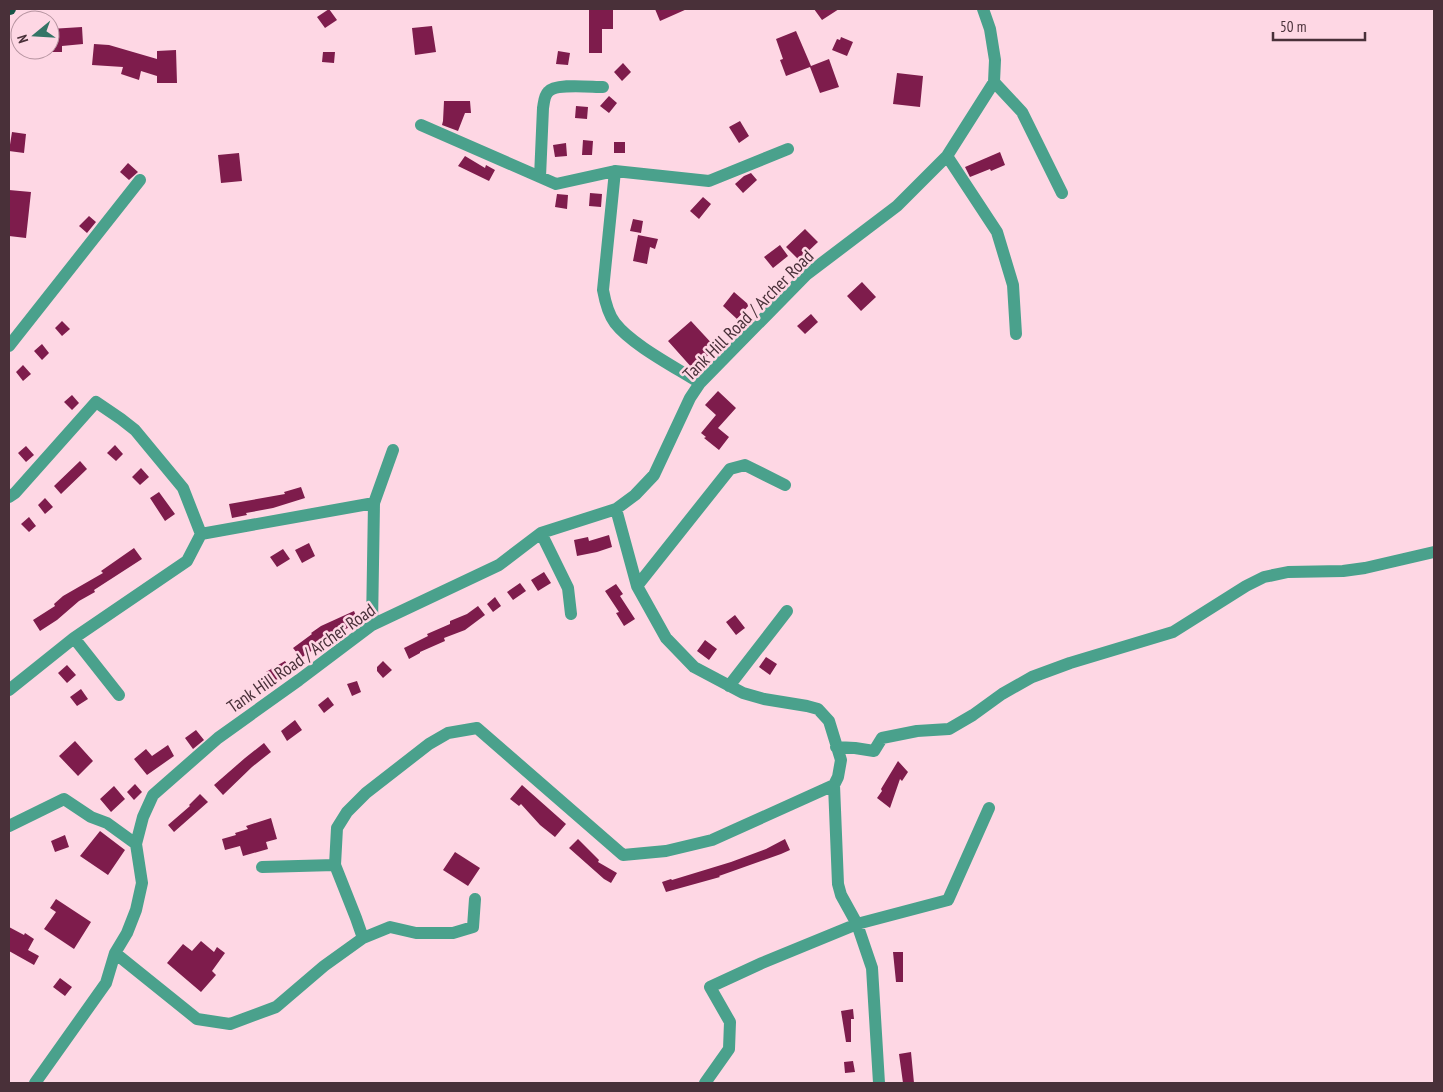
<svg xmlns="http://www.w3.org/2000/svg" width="1443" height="1092" font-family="'PT Sans Narrow',sans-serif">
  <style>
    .building { fill: #7e1c4c }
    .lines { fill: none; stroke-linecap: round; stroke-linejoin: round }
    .minor { stroke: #4aa18c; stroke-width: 12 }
    .major { stroke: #165648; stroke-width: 12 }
    .labels { text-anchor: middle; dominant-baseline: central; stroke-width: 5; stroke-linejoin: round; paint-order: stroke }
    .street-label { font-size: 18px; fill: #493039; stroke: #fed7e4 }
  </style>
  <rect width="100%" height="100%" fill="#fed7e4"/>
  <path class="building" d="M329,9L337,20L325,28L317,17Z
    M589,9H613V29H602V53H589Z
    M655,9H687L660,21Z
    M814,9H839L822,20Z
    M432,26L436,52L415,55L412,28Z
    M82,27L83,44L62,46V52H50V29Z
    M796,31L811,66L829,59L839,87L820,93L810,67L786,76L780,60L783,59L776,39Z
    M841,37L853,42L847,56L832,50L837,39L840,40Z
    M94,44L109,45L157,59V51L176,50L177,83H157V76L141,71L139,80L121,74L123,67L92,65Z
    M558,51L570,53L568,65L556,64Z
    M323,52H335L334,63L322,62Z
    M623,63L631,72L622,81L614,72Z
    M897,73L923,76L920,107L893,104Z
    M609,96L617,103L609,113L600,106Z
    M444,101H470L471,113H465L458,131L442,125L443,121Z
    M576,106L588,107L587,119L575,118Z
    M740,121L749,136L739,143L729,127Z
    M12,132L26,134L24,153L9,151Z
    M583,140L593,141L592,155H582Z
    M614,142H625V153H614Z
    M566,143L567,156L555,157L553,145Z
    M1000,152L1005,165L991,171L990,169L970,177L965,167Z
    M239,153L242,181L221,183L218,155Z
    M465,156L485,168L486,165L495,170L489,181L458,166Z
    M128,163L138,172L129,180L120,172Z
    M751,173L757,180L743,193L735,184L744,176Z
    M9,190L31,192L26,238L9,236Z
    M590,193L602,194L601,207L589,206Z
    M557,194L568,195L567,209L555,207Z
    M703,197L711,204L699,219L690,211Z
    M89,216L96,222L87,233L79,226Z
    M633,219L643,221L641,233L630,231Z
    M805,229L818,242L799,260L786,247Z
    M638,235L658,239L655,249L650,247L647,264L633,261Z
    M780,245L788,256L773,268L764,257Z
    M862,282L876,297L861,311L847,296Z
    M734,292L749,305L737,319L723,306Z
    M811,314L818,322L805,334L797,326Z
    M62,321L70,329L62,336L55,328Z
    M691,321L716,348L693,369L668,341Z
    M42,344L49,353L42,360L34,351Z
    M23,365L31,374L23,381L16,372Z
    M718,391L736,408L718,428L729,437L719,450L704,438L706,437L701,433L716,415L705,405Z
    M72,395L79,403L72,410L64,402Z
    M115,445L123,454L116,461L107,453Z
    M26,446L34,455L26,462L18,453Z
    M80,461L87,469L61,494L54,486Z
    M141,468L149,477L140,485L132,477Z
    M301,487L305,498L273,508L246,513L247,515L232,518L229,504L285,494L284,492Z
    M159,492L175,514L165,521L150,498Z
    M45,498L53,507L45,514L38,505Z
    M29,517L36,526L29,532L21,524Z
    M609,535L612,547L597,552L577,556L574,540L588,537L589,541Z
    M309,543L315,556L302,563L295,550Z
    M134,548L142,559L94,590L95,592L79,601L57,620L40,631L33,620L55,606L54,604L63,596L103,573L101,571Z
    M283,549L290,559L277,567L270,557Z
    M544,572L551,583L538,591L531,580Z
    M520,583L526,591L513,600L507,592Z
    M616,584L623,594L620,596L635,619L624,626L616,613L619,612L605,591Z
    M495,597L501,606L493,612L487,604Z
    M478,606L485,615L465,630L444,638L445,641L420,652V653L409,659L404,648L428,636L427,634L450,624V621L467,614Z
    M354,611L359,623L341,631L337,627L339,632L301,658L293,648L312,634L311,633L321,626Z
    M735,615L745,628L736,635L726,622Z
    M705,640L717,649L709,660L697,651Z
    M766,657L777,664L770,675L759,667Z
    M285,661L291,671L273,682L266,672Z
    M383,661L392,670L383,678L377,671V667Z
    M67,665L76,675L67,683L58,673Z
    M357,681L361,692L352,696L347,684Z
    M81,689L88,699L77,706L70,697Z
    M328,697L334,705L324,713L318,705Z
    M295,720L302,730L287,741L281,731Z
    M196,730L204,740L193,749L185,738Z
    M75,741L93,761L78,776L59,756Z
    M264,743L271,752L252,767L223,795L214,785L245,758Z
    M168,745L174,756L147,775L134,759L146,749L152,756Z
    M898,761L908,772L902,781L900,779L890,808L877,798L882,791L881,789Z
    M135,784L142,792L134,800L127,792Z
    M522,785L566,824L555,837L540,825L521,804L519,806L510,799Z
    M114,786L125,799L111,812L100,799Z
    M200,794L208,802L174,832L168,825L190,806L189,805Z
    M271,818L277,839L266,842L268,849L243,856L240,846L225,850L222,839L236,835L235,833L248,829L246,826Z
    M100,831L125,850L108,875L80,856Z
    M65,835L69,847L55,852L51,841Z
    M578,839L599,860L598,862L617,873L611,883L604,879L569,848Z
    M785,839L790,850L781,854L719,876L720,877L666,892L662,882L671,879L672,880L731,862L766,849Z
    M455,852L480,868L468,886L443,870Z
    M56,899L91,922L74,949L44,929L56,912L50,908Z
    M9,927L24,935L25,933L34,939L28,950L39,956L34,965L9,951Z
    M201,941L214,952L217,947L225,953L212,971L216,975L201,992L167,963L183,944L192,951Z
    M893,952H903V982H896Z
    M60,978L72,987L65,996L53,987Z
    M853,1009L854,1019H851V1042H846L841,1011Z
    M911,1052L914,1083H903L899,1054Z
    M853,1061L855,1072L845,1073L844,1062Z"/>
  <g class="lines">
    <path class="minor" d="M994,82L1022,112L1062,193
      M421,125L556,184L615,171L709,181L788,149
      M947,156L997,232L1013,285L1016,334
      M615,171L603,290C605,301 608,314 615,323C632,345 675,367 700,383
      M540,177L543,108C544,103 544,96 548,92C555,83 590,87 603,87
      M9,346L140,180
      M9,497L15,493L96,402L121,419L135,430L183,488L201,534
      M616,509L637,586L666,638L694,667L743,693L764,699L807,706L818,709L829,721L841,760L838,777L834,785L838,884L841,895L857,924L872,968L879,1083
      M541,533L568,588L571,614
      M637,586L730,469L745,465L785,485
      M372,625L374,503L393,450
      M74,638L119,695
      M729,686L787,611
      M9,690L74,638L187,561L201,534L374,503
      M836,747L855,748L874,751L882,738L917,731L949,729L973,715L1002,694L1032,677L1070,663L1173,632L1246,586L1264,577L1288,572L1343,571L1365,568L1434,552
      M9,826L64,799L91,817L107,823L136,844
      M262,867L335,865
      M363,938L390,927L416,933H453L473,927L475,899
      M115,953L197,1019L230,1024L276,1007L324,966L363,938L356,918L335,865L337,828L347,812L366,793L429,744L448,733L477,728L623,855L666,851L712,840L834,785
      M35,1083L106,983L115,953L127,933L136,910L142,883L136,844L143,817L153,795L218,738L299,680L372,625L499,565L541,533L616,509L635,495L654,475L690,398L700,383L806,275L897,206L947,156L994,82L995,60L990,29L983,9
      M705,1083L729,1049L730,1022L710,987L762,963L857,924L948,900L989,808"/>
    <path class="major" d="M9,9H10"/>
  </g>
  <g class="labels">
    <g class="street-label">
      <text transform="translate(748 315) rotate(-45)">Tank Hill Road / Archer Road</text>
      <text transform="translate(301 658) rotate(-35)">Tank Hill Road / Archer Road</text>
    </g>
  </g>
  <rect width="1443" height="1092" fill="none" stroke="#493039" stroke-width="20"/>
  <g transform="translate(35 35) rotate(252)"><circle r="24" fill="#fed7e4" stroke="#b694a0"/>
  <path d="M0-4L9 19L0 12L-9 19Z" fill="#347566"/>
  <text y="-8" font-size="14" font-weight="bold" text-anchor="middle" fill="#493039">N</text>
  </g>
  <path d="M1273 32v8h92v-8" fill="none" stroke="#493039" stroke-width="2.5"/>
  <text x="1280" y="32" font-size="15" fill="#493039" stroke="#fed7e4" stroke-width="4" paint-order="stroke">50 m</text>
</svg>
